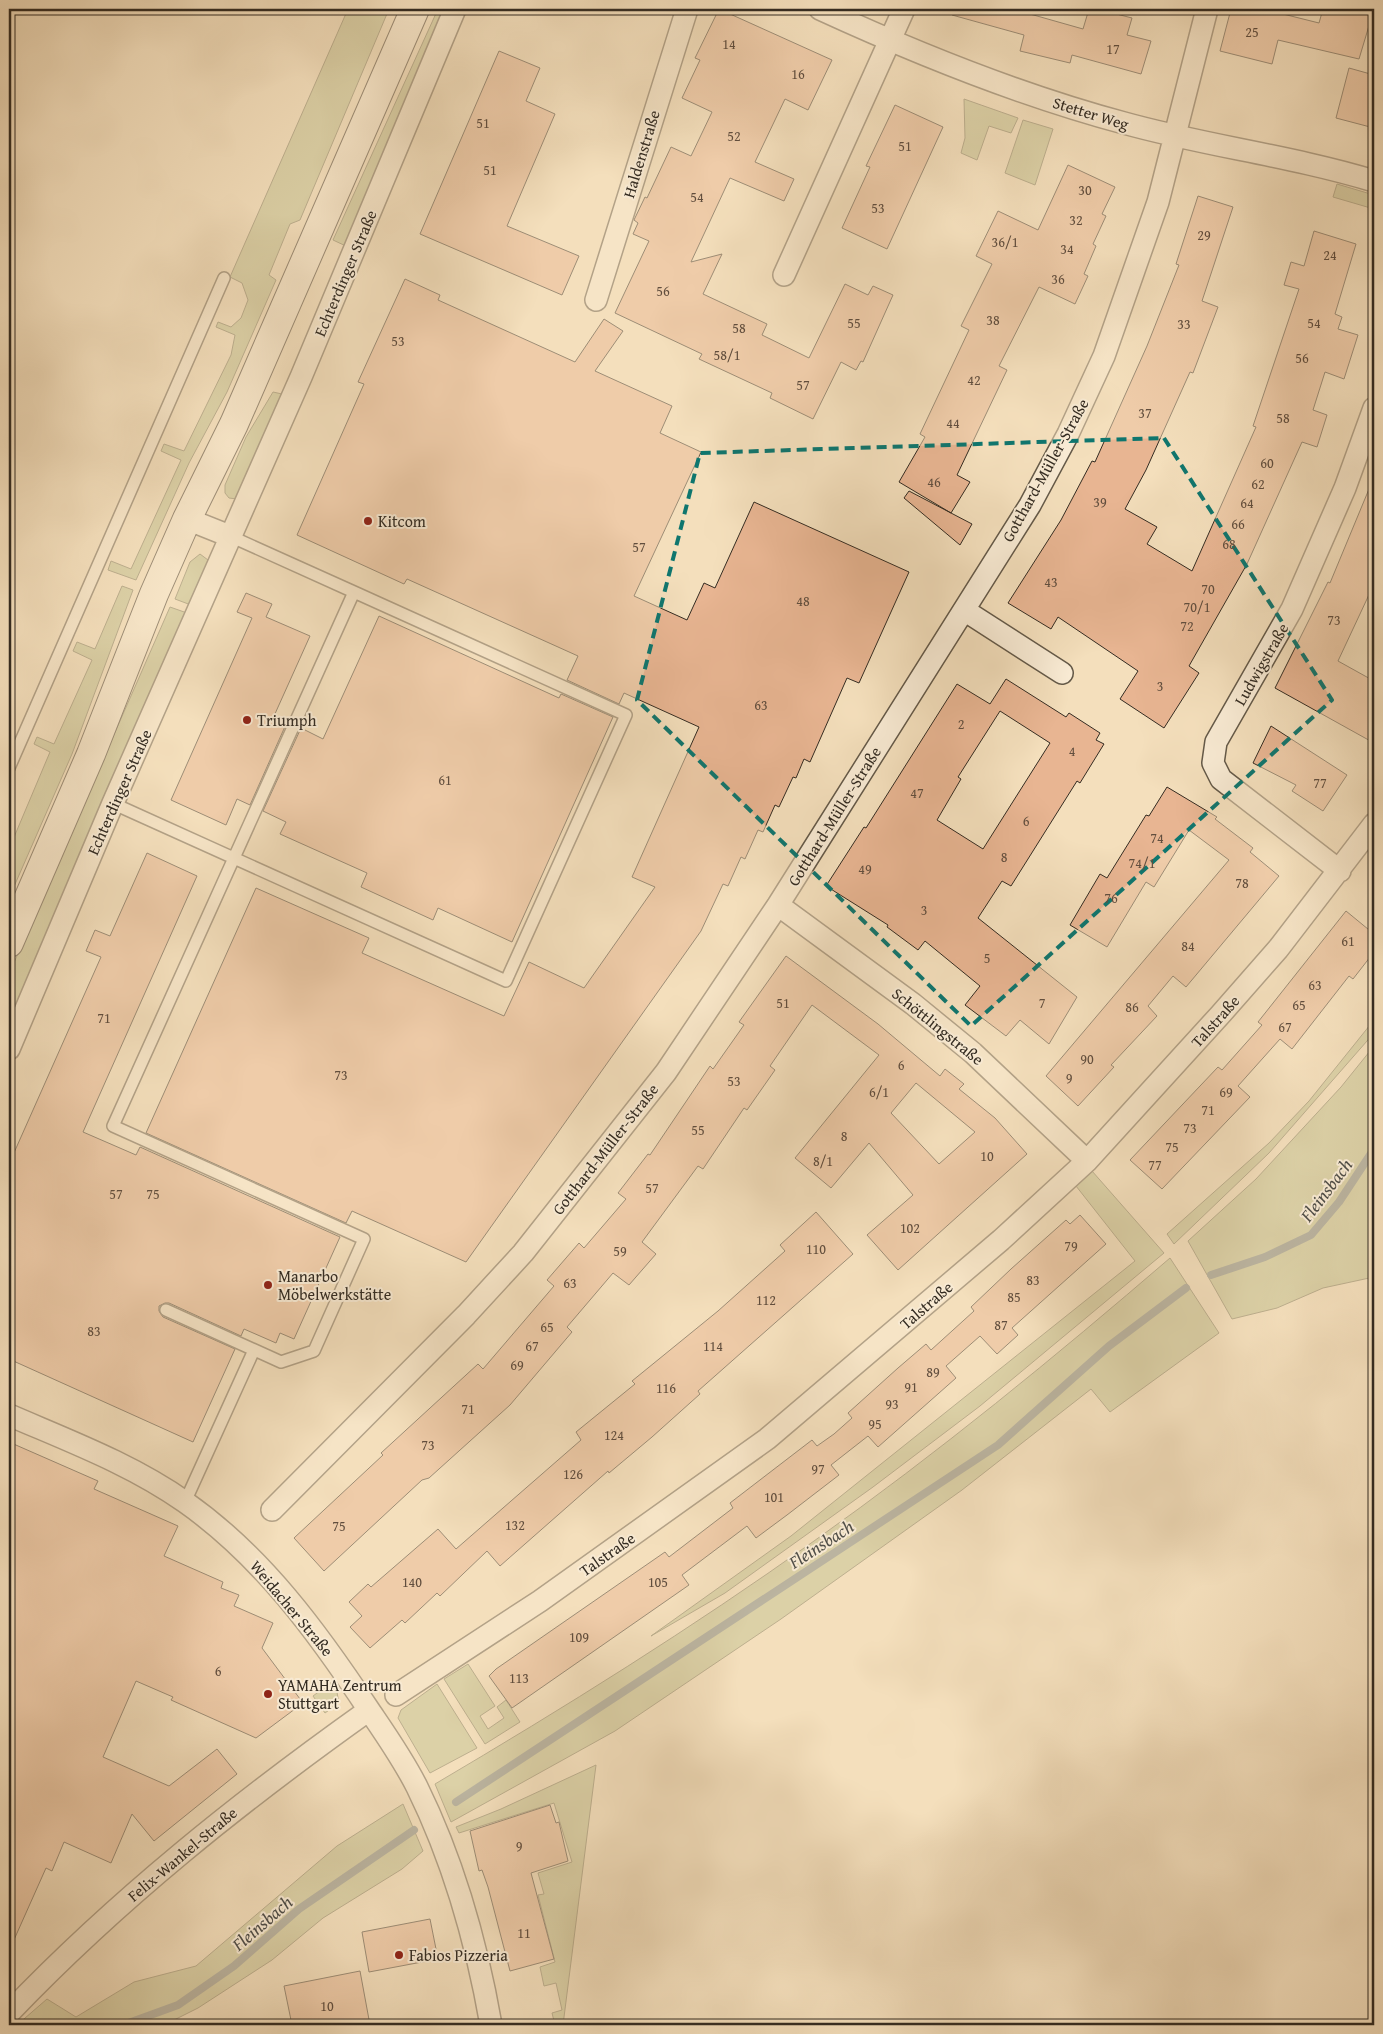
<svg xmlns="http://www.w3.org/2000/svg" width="1383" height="2034" font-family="'Gentium Book Plus',serif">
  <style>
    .green { fill: #bfc18e; stroke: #7a7658 }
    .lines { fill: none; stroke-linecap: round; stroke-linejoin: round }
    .stream { stroke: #76817f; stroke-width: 8 }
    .building { fill: #e8b592; stroke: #342c22; fill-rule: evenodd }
    .lane-casing { stroke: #645948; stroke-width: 14 }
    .street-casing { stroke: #645948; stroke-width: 24 }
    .secondary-casing { stroke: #342c22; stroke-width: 30 }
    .lane { stroke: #f8ead3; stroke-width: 11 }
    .street { stroke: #f8ead3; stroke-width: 21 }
    .secondary { stroke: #f8ead3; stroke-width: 28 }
    .marked { fill: none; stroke: #0f766e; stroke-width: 4; stroke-dasharray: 10 6; stroke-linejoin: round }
    .poi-dot { fill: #8f2418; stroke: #f8ead3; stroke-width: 2 }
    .labels { text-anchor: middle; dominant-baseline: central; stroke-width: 4; stroke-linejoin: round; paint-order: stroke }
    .number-label { font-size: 14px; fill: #614e3e }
    .street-label { font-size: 16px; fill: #342c22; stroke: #f8ead3 }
    .poi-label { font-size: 16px; fill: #342c22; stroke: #f8ead3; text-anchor: start }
    .water-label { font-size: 18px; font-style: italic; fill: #504f49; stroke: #f8ead3 }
  </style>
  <rect width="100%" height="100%" fill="#f4dfbc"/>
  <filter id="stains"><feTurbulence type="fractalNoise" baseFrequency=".004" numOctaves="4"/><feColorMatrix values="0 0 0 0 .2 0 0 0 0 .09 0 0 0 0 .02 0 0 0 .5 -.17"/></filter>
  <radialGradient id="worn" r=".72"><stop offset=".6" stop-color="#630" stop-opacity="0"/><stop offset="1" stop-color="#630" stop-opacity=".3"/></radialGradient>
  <path class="green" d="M348,9H389L300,220L290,224L269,275L276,280L227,392L189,463L136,580L108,570L111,561L131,569L181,460L161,451L164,444L184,451L231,355L235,335L216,327L218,322L231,327L241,318L248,300L242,283L230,277Z
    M438,9H447L348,247L333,240Z
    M964,99L1018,118L1011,133L989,126L977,160L961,153L965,138Z
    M1023,120L1053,129L1035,185L1005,173Z
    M1337,184L1374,195V209L1333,197Z
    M273,392L282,394L283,398L237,499L229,498L225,493V485L246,437Z
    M200,554L208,560V566L191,605L175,599L190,562Z
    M122,586L133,590L72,754L9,898V841L12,842L50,752L34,744L37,737L54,744L92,660L73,651L77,642L95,649Z
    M170,607L187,613L9,1020V974Z
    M1374,1020V1033L1269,1153L1174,1244L1167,1234L1269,1143L1309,1101Z
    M1374,1046V1277L1323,1288L1277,1308L1232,1319L1188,1241L1256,1179L1341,1087Z
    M1092,1171L1164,1253L980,1406L873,1487L725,1593L651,1636L791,1536L1135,1261L1076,1186Z
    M1170,1258L1219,1333L1110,1412L1091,1389L962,1490L781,1619L615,1731L451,1822L435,1784C564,1708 692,1628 814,1541C938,1453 1055,1357 1170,1258Z
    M468,1664L495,1706L480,1716L488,1729L504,1718L497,1707L506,1700L520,1722L485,1744L444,1679Z
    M332,1682L336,1687L339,1703L325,1713L313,1696Z
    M437,1684L477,1748L430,1773L398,1718L401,1710Z
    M596,1765L563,2025H555L552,2013L562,2010L556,1983L544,1986L540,1967L555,1962L538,1895L544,1894L538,1873L572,1862L554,1803L459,1833L456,1827L501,1809Z
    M403,1804L423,1851L402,1869L323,1918L272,1960L198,2008L164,2025H17L47,1999L76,2017L134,1982L196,1966L337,1846Z"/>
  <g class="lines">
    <path class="stream" d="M1211,1275L1265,1257L1311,1235L1339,1202L1374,1149
      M456,1802L998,1445L1109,1346L1186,1288
      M123,2025L178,2005L234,1966L299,1909L414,1830"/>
  </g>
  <path class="building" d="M719,9L832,60L808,110L785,99L755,162L794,179L784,201L730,178L691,262L722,254L703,294L767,324L762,335L809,358L845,284L868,295L873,286L893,295L863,362L861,361L856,370L841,362L813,419L770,398L772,393L699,359L702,354L615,313L649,241L633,234L638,223L634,220L645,197L647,198L671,147L691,156L712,112L682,98L700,60L695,58Z
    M953,9H1024L1023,12L1083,29L1089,9H1097L1132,18L1127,35L1151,41L1141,74L1072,55L1070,63L1020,51L1024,35L952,15Z
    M1231,9H1263L1319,23L1323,9H1374L1359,59L1278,40L1272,64L1220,51Z
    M499,51L540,68L526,101L555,114L507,226L579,256L562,295L420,234Z
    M1349,68L1374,75V128L1336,118Z
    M895,105L943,127L887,249L842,228L870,167L866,166Z
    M1068,165L1115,187L1102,214L1106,216L1093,244L1096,246L1084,274L1088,276L1075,304L1039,287L999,366L1007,370L957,475L970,482L951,513L899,482L925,437L920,434L969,330L961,326L992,264L976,256L998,211L1038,230Z
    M1198,196L1233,207L1202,301L1218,307L1193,373L1190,372L1146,470L1125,509L1157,527L1147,544L1192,571L1256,427L1253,426L1299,289L1284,285L1291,262L1304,266L1314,231L1356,244L1335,314L1342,317L1338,329L1358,335L1344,379L1325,372L1313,410L1327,415L1317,447L1302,442L1247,564L1189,666L1199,673L1164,728L1120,699L1138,671L1058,617L1051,629L1008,603L1061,520L1092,461L1095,462L1147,346L1179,265L1176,264Z
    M405,279L440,295L438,300L575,362L604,319L623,331L595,371L672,406L660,433L701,452L634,596L687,620L704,583L715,588L754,502L909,572L859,683L847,678L810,762L804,759L796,778L793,777L779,807L775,805L763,832L758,830L745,859L741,857L728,886L723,884L701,931L466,1262L352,1211L346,1223L146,1133L256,888L369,938L362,953L504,1016L529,962L584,988L655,887L632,877L699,727L624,693L619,704L567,680L578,656L407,579L404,584L297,535L364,384L358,382Z
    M1374,477V584L1338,661L1374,681V743L1275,688L1328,582L1330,583Z
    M909,491L972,524L960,545L904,498Z
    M246,593L272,604L266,617L310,636L274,716L287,722L250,805L237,799L226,825L171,800L252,618L237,612Z
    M379,616L559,698L561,694L613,717L512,942L438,908L433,920L361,887L367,873L280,834L286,822L263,811L301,728L323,739Z
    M1006,679L1066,717L1069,713L1100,733L1096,740L1104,744L1080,783L1077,781L1011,886L1002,881L978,918L1077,997L1049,1044L1020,1020L1006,1036L965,1005L980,986L925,941L918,950L887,927L888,925L826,886L864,827L866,828L957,684L990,704ZM1000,711L1050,743L983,849L937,820L961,779L958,777Z
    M1271,726L1347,775L1323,811L1292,791L1296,785L1253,763Z
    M1167,787L1217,817L1215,819L1253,848L1250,852L1279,876L1186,987L1173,976L1148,1006L1157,1016L1111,1065L1114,1067L1078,1106L1046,1076L1229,860L1189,830L1154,887L1146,882L1107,947L1070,925L1100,874L1107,878L1146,815L1149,816Z
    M147,853L197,876L83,1132L136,1155L140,1147L340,1237L294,1339L280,1333L276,1343L244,1329L241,1336L169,1303H165L159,1306V1311L163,1317L235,1349L193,1442L9,1359V1164L101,957L86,951L95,930L110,936Z
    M1346,911L1374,934V952L1353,979L1349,976L1292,1049L1280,1039L1238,1086L1250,1097L1162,1189L1130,1160L1218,1067L1222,1070L1262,1025L1258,1022Z
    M786,956L878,1024L940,1076L945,1069L964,1084L959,1089L995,1118L1027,1154L898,1270L867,1235L913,1195L869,1143L831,1188L795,1158L879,1055L812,1005L770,1066L775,1070L747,1110L744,1108L703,1169L698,1166L642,1242L656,1254L629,1285L613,1273L567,1327L572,1332L510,1405L429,1478L422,1480L324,1571L294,1538L383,1455L381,1453L478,1364L483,1369L554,1286L547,1280L579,1243L584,1248L626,1199L618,1193L648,1154L650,1155L710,1066L713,1069L744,1025L739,1022ZM916,1083L975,1132L939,1164L891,1113Z
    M816,1212L853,1254L698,1391L700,1394L652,1437L609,1473L608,1471L500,1566L487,1551L440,1596L437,1593L405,1623L402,1620L370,1648L350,1627L362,1616L349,1602L368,1584L371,1587L438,1529L456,1549L581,1440L576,1432L635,1384L632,1381L718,1311L785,1251L780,1245Z
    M1080,1215L1106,1244L1012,1328L1018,1335L997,1354L980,1336L946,1366L956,1378L878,1447L868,1436L831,1465L839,1475L787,1515L756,1538L747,1526L682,1575L689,1585L512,1708L489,1676L496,1669L665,1552L669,1557L733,1508L730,1503L812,1440L817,1446L834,1434L852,1418L848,1413L898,1368L926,1344L931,1350L974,1311L971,1307L1011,1269L1066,1220L1070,1224Z
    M9,1442L98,1481L94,1489L178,1526L164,1556L223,1582L221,1588L239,1595L234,1606L273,1623L262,1648L303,1703L256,1738L171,1700L173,1697L136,1681L103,1757L169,1786L217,1749L237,1774L154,1841L132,1814L111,1863L64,1842L52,1871L46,1868L9,1951Z
    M550,1805L556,1823L559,1822L568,1861L531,1873L554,1959L510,1971L488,1887L482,1870L479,1871L470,1831Z
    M430,1919L438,1959L369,1972L362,1932Z
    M360,1971L370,2025H292L284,1986Z"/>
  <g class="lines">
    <g class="lane-casing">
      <path id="lane" d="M232,537L354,592
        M9,768L224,278
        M113,803L123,808L506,981L626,715L354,592L113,1126L364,1239L314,1351L281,1362L166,1310
        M185,1502L254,1350"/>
    </g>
    <g class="street-casing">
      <path id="street" d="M820,9C918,54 1019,95 1124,123C1206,146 1292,156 1374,181
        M784,275L904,9
        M596,300L687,9
        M187,519L232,537
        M964,610L1062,673
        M1340,871L1221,779L1213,763L1216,742L1292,609L1345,488L1374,408
        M778,905L913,1004L973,1053L1087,1161
        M9,1049L113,803L301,377L455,9
        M9,1415C69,1441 131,1464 185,1502C262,1556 318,1633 369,1710C386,1735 403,1759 417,1787C453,1860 477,1945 491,2025
        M272,1510L466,1315L523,1253L666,1072L778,905L1030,505L1068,434L1104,356L1158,202L1207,9
        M396,1695L540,1601L767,1439L1001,1240L1087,1161L1220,1015L1278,949L1374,824
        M9,2013C118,1899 241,1801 369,1710"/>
    </g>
    <g class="secondary-casing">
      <path id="secondary" d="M9,943L91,754L154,594L187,519L234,424L415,9"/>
    </g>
    <use href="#lane" class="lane"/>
    <use href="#street" class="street"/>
    <use href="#secondary" class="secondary"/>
  </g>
  <path d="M0 0H1383V2034H0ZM1164,438L1332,700L971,1026L637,700L700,453Z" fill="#f4dfbc" fill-opacity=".55" fill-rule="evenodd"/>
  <path class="marked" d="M1164,438L1332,700L971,1026L637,700L700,453Z"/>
  <g class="poi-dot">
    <circle cx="368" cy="521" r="5"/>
    <circle cx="247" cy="720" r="5"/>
    <circle cx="268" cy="1285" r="5"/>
    <circle cx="268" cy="1694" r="5"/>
    <circle cx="399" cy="1955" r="5"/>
  </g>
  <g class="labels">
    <g class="number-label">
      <text x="1252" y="32">25</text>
      <text x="729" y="44">14</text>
      <text x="1113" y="49">17</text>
      <text x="798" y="74">16</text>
      <text x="483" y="123">51</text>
      <text x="734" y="136">52</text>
      <text x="905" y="146">51</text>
      <text x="490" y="170">51</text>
      <text x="1085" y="190">30</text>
      <text x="697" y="197">54</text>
      <text x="878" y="208">53</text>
      <text x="1076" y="220">32</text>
      <text x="1204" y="235">29</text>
      <text x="1005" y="242">36/1</text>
      <text x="1067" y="249">34</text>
      <text x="1330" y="255">24</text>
      <text x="1058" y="279">36</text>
      <text x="663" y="291">56</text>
      <text x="993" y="320">38</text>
      <text x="854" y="323">55</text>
      <text x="1314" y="323">54</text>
      <text x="1184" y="324">33</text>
      <text x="739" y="328">58</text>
      <text x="398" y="341">53</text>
      <text x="727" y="355">58/1</text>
      <text x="1302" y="358">56</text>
      <text x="974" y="380">42</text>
      <text x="803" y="385">57</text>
      <text x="1145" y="413">37</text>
      <text x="1283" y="418">58</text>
      <text x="953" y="423">44</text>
      <text x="1267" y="463">60</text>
      <text x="934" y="482">46</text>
      <text x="1258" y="484">62</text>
      <text x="1100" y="502">39</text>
      <text x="1247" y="503">64</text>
      <text x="1238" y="524">66</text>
      <text x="1229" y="544">68</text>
      <text x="639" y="547">57</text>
      <text x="1051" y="582">43</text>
      <text x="1208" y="589">70</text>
      <text x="803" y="601">48</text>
      <text x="1197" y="607">70/1</text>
      <text x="1334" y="620">73</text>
      <text x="1187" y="626">72</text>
      <text x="1160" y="686">3</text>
      <text x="761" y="705">63</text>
      <text x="961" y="724">2</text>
      <text x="1072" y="751">4</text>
      <text x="445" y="780">61</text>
      <text x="1320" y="783">77</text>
      <text x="917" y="793">47</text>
      <text x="1026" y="821">6</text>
      <text x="1157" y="838">74</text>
      <text x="1004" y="857">8</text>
      <text x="1142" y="863">74/1</text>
      <text x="865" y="869">49</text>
      <text x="1242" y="883">78</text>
      <text x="1111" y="898">76</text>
      <text x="924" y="910">3</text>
      <text x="1348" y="941">61</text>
      <text x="1188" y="946">84</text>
      <text x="987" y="958">5</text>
      <text x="1315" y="985">63</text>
      <text x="783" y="1003">51</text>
      <text x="1042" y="1003">7</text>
      <text x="1299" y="1005">65</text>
      <text x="1132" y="1007">86</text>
      <text x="104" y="1018">71</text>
      <text x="1285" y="1027">67</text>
      <text x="1087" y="1059">90</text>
      <text x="901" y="1065">6</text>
      <text x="341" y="1075">73</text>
      <text x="1069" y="1078">9</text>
      <text x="734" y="1081">53</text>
      <text x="879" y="1092">6/1</text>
      <text x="1226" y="1092">69</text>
      <text x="1208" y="1110">71</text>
      <text x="1190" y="1128">73</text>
      <text x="698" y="1130">55</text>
      <text x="844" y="1136">8</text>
      <text x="1172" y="1147">75</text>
      <text x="987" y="1156">10</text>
      <text x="823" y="1161">8/1</text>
      <text x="1155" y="1165">77</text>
      <text x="652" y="1188">57</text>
      <text x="116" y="1194">57</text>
      <text x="153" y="1194">75</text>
      <text x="910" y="1228">102</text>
      <text x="1071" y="1246">79</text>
      <text x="816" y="1249">110</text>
      <text x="620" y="1251">59</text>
      <text x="1033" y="1280">83</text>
      <text x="570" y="1283">63</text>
      <text x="1014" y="1297">85</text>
      <text x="766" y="1300">112</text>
      <text x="1001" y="1325">87</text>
      <text x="547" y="1327">65</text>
      <text x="94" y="1331">83</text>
      <text x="532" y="1346">67</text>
      <text x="713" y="1346">114</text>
      <text x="517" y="1365">69</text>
      <text x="933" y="1372">89</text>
      <text x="911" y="1387">91</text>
      <text x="666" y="1388">116</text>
      <text x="892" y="1404">93</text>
      <text x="468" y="1409">71</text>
      <text x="875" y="1424">95</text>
      <text x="614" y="1435">124</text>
      <text x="428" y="1445">73</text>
      <text x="818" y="1469">97</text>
      <text x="573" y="1474">126</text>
      <text x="774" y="1497">101</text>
      <text x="515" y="1525">132</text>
      <text x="339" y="1526">75</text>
      <text x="412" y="1582">140</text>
      <text x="658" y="1582">105</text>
      <text x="579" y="1637">109</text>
      <text x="218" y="1671">6</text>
      <text x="519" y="1678">113</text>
      <text x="519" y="1846">9</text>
      <text x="524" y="1933">11</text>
      <text x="327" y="2006">10</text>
    </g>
    <g class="street-label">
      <text transform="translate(1091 113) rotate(17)">Stetter Weg</text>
      <text transform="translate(641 154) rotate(-73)">Haldenstraße</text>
      <text transform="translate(345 273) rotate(-67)">Echterdinger Straße</text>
      <text transform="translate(1045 470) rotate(-61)">Gotthard-Müller-Straße</text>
      <text transform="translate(1261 664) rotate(-60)">Ludwigstraße</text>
      <text transform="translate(119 792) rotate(-66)">Echterdinger Straße</text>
      <text transform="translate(834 816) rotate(-58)">Gotthard-Müller-Straße</text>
      <text transform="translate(1215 1021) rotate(-48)">Talstraße</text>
      <text transform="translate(938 1026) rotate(39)">Schöttlingstraße</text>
      <text transform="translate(605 1149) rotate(-52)">Gotthard-Müller-Straße</text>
      <text transform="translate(926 1305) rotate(-41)">Talstraße</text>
      <text transform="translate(607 1554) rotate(-35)">Talstraße</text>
      <text transform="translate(292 1608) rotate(50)">Weidacher Straße</text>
      <text transform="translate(182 1854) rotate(-40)">Felix-Wankel-Straße</text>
    </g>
    <g class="poi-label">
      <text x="378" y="521">Kitcom</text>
      <text x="257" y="720">Triumph</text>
      <text x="278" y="1276">Manarbo<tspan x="278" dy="18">Möbelwerkstätte</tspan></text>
      <text x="278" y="1685">YAMAHA Zentrum<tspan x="278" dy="18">Stuttgart</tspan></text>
      <text x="409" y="1955">Fabios Pizzeria</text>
    </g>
    <g class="water-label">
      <text transform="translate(1326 1190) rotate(-53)">Fleinsbach</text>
      <text transform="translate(821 1544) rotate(-33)">Fleinsbach</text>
      <text transform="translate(262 1923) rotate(-41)">Fleinsbach</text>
    </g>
  </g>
  <rect width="1383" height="2034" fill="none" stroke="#f4dfbc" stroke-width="30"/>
  <rect x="10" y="10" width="1363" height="2014" fill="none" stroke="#342c22" stroke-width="2.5"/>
  <rect x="15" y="15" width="1353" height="2004" fill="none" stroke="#342c22"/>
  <rect width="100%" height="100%" filter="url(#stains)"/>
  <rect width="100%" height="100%" fill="url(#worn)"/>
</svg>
